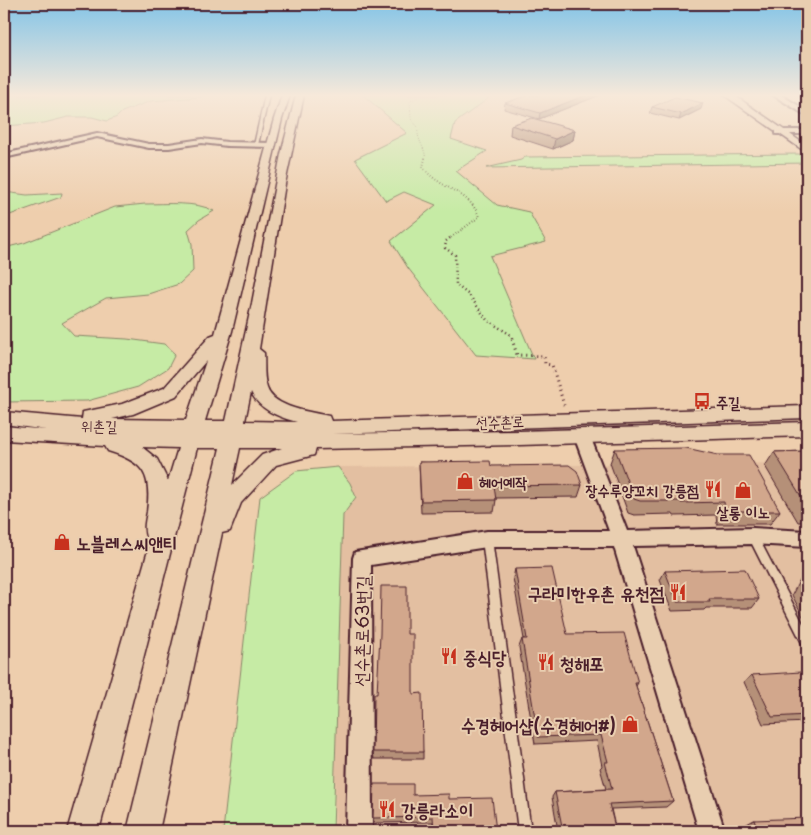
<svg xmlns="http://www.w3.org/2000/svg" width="811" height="835" font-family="'Playpen Sans','Poor Story',sans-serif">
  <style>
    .built { fill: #e3bfa1 }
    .green { fill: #c6eba5; stroke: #888568 }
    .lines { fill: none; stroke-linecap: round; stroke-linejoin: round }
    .service-casing { stroke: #4a1f2b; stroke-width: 3 }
    .minor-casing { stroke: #4a1f2b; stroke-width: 4 }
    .tertiary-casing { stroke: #4a1f2b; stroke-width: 3 }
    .path-far3 { stroke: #4a1f2b; stroke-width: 1; stroke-dasharray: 0.5 2; stroke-linecap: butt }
    .path-far2 { stroke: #4a1f2b; stroke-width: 2; stroke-dasharray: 0.5 2.5; stroke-linecap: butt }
    .path-far1 { stroke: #4a1f2b; stroke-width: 2.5; stroke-dasharray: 1 3; stroke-linecap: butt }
    .path { stroke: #4a1f2b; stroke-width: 3; stroke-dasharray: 1 4; stroke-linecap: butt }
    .service { fill: #e9ceb0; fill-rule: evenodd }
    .minor { fill: #e9ceb0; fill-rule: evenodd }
    .tertiary { fill: #e9ceb0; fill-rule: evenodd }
    .wall { fill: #b59078; stroke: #4a1f2b }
    .shaded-wall { fill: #937562; stroke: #4a1f2b }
    .building { fill: #d2a78c; stroke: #4a1f2b }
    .labels { text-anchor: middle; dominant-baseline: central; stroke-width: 4; stroke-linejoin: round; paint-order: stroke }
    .poi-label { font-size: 15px; font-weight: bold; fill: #4a1f2b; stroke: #e9ceb0; text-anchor: start }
    .street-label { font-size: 15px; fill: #4a1f2b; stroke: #e9ceb0 }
    .near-poi-label { font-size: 18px; font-weight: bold; fill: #4a1f2b; stroke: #e9ceb0; text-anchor: start }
    .near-street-label { font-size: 18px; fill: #4a1f2b; stroke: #e9ceb0 }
  </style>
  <rect width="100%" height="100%" fill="#eecead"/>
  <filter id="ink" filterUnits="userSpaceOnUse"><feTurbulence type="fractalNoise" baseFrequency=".02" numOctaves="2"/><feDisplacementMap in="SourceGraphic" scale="10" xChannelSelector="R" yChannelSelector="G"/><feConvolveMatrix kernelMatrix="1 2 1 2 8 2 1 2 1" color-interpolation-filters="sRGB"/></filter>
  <g filter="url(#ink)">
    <path class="built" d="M807,463V831H335L338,467Z"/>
    <path class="green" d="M4,95H203L200,97L151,101L122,112L117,117L107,121L92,117H68L44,123L4,126Z
      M363,95H484L489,98L455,123L451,139L487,151L456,171L497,205L529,212L546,242L490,256L534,359L476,355L408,268L391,241L436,205L404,192L386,201L355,159L407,133Z
      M799,154L807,159V163L486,168L521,160L525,157Z
      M4,192L27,195L62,193L61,197L4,217Z
      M145,204C165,204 197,201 214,211L199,220L188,230L192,244L193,271L179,284L148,294L106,298L62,323L74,336L127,339L164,344L175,354L168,368L138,387L87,401L4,402V248L24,243L115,207Z
      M338,467L350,483L356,497L343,515L333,831H223L260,497L296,471Z"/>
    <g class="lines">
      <g class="service-casing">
        <path id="service" d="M265,95H269L258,145L256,146L254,145Z
          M753,532L756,533L807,631V646L803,645L748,536L750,533Z
          M487,535L490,536L492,539L531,831H518L482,539L484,536Z"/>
      </g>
      <g class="minor-casing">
        <path id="minor" d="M773,95H781L807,111V116Z
          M776,130H807V134H776Z
          M97,133L149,144H169L202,139L227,142L271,143L275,145L271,147L227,146L202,143L169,148H149L97,137L4,158V154Z
          M582,430L587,432L590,436L627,531L753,528L807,531V547L753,544L633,546L725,831H699L614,547H487L371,565L372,831H346L353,558L355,552L487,531H609L574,436L577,432Z"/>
      </g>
      <g class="tertiary-casing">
        <path id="tertiary" d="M282,95H290L282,119L232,331L205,421H226L252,303L281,154L296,95H304L285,184L259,349L264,353C265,364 263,377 267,388C273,408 312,412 329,416L331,421L807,406V418L331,434L520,431L807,422V436L520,445L316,449L314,455L276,465L241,503L230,531L222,533L159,831H127L220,448H197L99,831H67L151,540L147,539C143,530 145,522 147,512C152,474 144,462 108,451L105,446L4,440V426L47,430L4,424V412L82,419L83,412L122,404L164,388L210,336L215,334L274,119ZM206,361L186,420L112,419L133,414L176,396ZM251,392C259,410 279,417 297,422L245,421ZM142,447L178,448L168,481L157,459ZM240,448H282L262,455L232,485Z
          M724,95H734L807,146V153Z"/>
      </g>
      <path class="path-far3" d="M423,95L410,101L411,119L418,127C416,141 427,149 425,159"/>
      <path class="path-far2" d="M425,158L423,167C438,189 470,190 479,217L449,239"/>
      <path class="path-far1" d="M450,238L446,241L445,248L455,255L456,285L469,295L487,320L511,335L513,340"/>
      <path class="path" d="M512,339L517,355L544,356L545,364L552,365L564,405"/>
      <use href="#service" class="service"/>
      <use href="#minor" class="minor"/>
      <use href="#tertiary" class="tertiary"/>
    </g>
    <path class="wall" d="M600,95L539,119L504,109L505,103Z
      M652,107L701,109L679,120L650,113Z
      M511,125L575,130L573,140L553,149L510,135Z
      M615,449L780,511L770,524H717L716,515L674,516L673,514L634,515L628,513L610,463Z
      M807,451V522H798L765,466L774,452Z
      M419,462L491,466L582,485L578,497L496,498V500L494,512L421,513Z
      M515,569L567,634L638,683L636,686L673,801L666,807L611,809L616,831H558L552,797L555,792L606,789L600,768L602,766L597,741L535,744L519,647L522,639H524L513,578Z
      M665,571L759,599L752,608H706L704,610L672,611L660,580Z
      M807,572V624L792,595L799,581Z
      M407,634L413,694L423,752V759H374L373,752L377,694Z
      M752,675L807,684V722L763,724L744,682Z
      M413,795L449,799L496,831H433V822L374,823L373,818Z
      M754,820L807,831H747L745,825Z"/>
    <path class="shaded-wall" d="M586,95H600L539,119L540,113Z
      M703,103L701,109L679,120L681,114Z
      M575,130L573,140L553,149L555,139Z"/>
    <path class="building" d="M528,95H586L540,113L505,103Z
      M675,97L703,103L681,114L652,107Z
      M532,118L575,130L555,139L511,125Z
      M686,448L718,455H749L780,511H725L724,502L681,503L680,501H640L634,499L615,449Z
      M807,451V506L774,452Z
      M490,461L491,466L569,465L577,471L582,485L494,486L496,500L421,501L419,462Z
      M552,568L567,634L624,633L638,683H635L673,801L609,804L616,831H563L555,792L612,789L605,762H608L601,735L538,737L522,639H527L515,569Z
      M745,569L759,599H709L710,602H677L665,571Z
      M807,572V600L800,586Z
      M381,586H407V634H413V694L422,693L423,752H373L374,694H377L380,634Z
      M801,672L807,684V715L772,717L752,675Z
      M374,784H413V795L449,794V799L492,798L496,831H434L433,817L373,818Z
      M807,818V831H758L754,820Z"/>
  </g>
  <linearGradient id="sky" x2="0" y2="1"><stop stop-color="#83c4e7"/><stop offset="0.45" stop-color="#f7e9da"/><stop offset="1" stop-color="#f7e9da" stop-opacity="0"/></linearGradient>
  <rect width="811" height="212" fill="url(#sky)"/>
  <defs>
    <g id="bus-bare" transform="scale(1.35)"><path d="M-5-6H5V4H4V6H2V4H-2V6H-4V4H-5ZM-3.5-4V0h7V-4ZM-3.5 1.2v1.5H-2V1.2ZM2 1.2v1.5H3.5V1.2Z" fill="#c8321e" stroke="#e9ceb0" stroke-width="2.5" paint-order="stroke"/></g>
    <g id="shop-bare" transform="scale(1.35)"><path d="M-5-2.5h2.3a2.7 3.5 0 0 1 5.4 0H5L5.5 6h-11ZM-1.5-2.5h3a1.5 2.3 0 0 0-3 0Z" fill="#c8321e" stroke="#e9ceb0" stroke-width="2.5" paint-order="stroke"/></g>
    <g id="restaurant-bare" transform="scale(1.35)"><path d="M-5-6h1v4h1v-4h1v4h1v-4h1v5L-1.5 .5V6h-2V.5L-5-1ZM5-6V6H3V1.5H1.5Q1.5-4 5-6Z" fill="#c8321e" stroke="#e9ceb0" stroke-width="2.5" paint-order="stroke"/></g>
  </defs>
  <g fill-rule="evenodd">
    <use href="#bus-bare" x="702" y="401"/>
    <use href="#shop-bare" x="465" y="481"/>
    <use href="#restaurant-bare" x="713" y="489"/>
    <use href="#shop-bare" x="743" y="490"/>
    <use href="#shop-bare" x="62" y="542"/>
    <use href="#restaurant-bare" x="678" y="592"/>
    <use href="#restaurant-bare" x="449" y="656"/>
    <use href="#restaurant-bare" x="546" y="662"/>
    <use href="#shop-bare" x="630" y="724"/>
    <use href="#restaurant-bare" x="387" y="809"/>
  </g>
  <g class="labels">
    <g class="poi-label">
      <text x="716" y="401">주길</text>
      <text x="479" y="481">헤어예작</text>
      <text x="699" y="489" text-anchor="end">장수루양꼬치 강릉점</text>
      <text x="743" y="511" text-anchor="middle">살롱 이노</text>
    </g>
    <g class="street-label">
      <text transform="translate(500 421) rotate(-2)">선수촌로</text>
      <text transform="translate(99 425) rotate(1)">위촌길</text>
    </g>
    <g class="near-poi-label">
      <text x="76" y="542">노블레스씨앤티</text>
      <text x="664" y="592" text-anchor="end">구라미한우촌 유천점</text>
      <text x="463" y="656">중식당</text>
      <text x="560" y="662">청해포</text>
      <text x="616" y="724" text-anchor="end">수경헤어샵(수경헤어#)</text>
      <text x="401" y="809">강릉라소이</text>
    </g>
    <g class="near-street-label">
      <text transform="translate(361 631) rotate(-89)">선수촌로63번길</text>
    </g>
  </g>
  <rect width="811" height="835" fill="none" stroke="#e9ceb0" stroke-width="20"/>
  <rect x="10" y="10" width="791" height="815" fill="none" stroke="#4a1f2b" stroke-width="2" filter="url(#ink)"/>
</svg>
